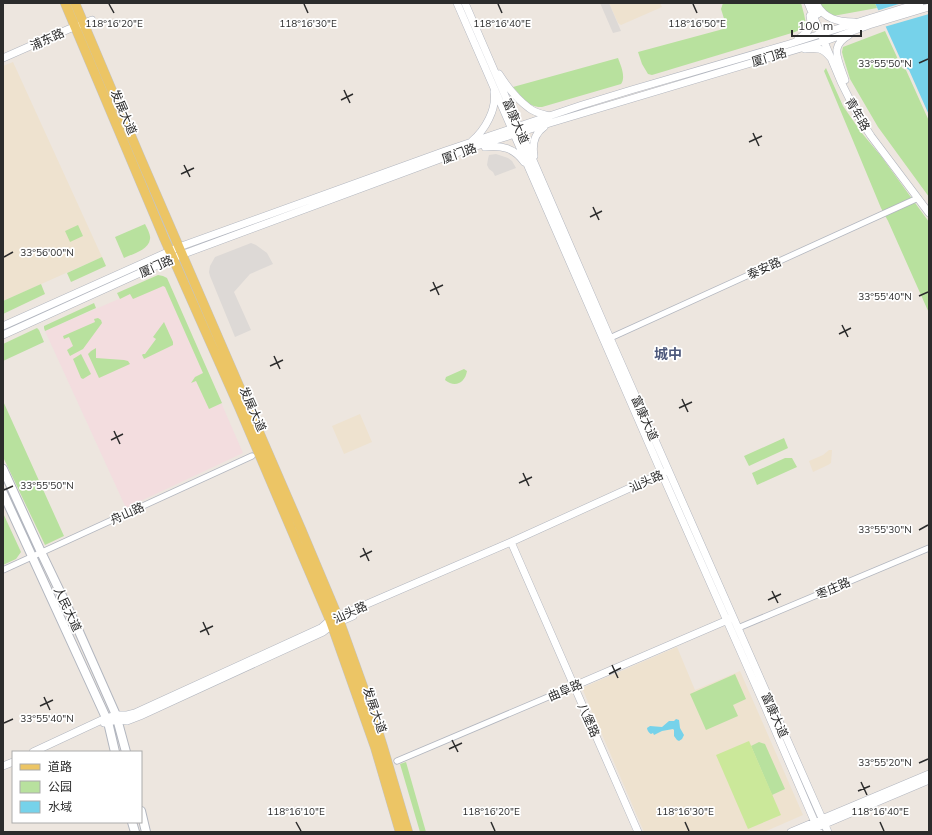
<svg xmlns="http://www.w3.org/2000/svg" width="932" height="835" font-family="Mulish,'Noto Sans SC',sans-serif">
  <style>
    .education { fill: #eee2cf }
    .medical { fill: #f3dddf }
    .green { fill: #b8e19e }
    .pitch { fill: #cbe89a }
    .plaza { fill: #ddd9d6 }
    .water { fill: #76d2ea }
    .pier { fill: #ede6df }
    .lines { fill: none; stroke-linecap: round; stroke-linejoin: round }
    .minor-casing { stroke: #b2b6bf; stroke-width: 7 }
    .tertiary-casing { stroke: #b2b6bf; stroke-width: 8 }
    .secondary-casing { stroke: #b2b6bf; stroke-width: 10 }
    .primary-casing { stroke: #c4c4c4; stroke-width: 10 }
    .minor { stroke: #fff; stroke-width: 5.5 }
    .tertiary { stroke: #fff; stroke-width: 7 }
    .secondary { stroke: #fff; stroke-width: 8 }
    .primary { stroke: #ecc565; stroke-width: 9 }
    .ticks { fill: none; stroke: #2c2c2c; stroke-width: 1.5 }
    .labels { text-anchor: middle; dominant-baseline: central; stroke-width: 3.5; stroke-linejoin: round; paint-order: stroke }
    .street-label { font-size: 12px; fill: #2c2c2c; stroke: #fff }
    .quarter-label { font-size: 14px; font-weight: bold; fill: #4d587b; stroke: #fff }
    .ticks-label { font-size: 10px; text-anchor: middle; fill: #2c2c2c; stroke: #fff; stroke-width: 3.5; stroke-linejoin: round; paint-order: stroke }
  </style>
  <rect width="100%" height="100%" fill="#ede6df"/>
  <path class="education" d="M609,3H660L662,7L621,25L618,23Z
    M13,62L102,257L3,301V66Z
    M360,414L372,442L344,454L332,426Z
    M829,450H832L831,463L828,465L813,472L809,461L823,455Z
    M677,647L695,690L740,671L803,815L764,832H644L582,688Z"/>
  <path class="medical" d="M167,278L243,453L126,508L45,331Z"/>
  <path class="green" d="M723,3H801L804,14L806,24L803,28L795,32L652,75L648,74L642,64L638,52L727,28L721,9Z
    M818,3H875L877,8L833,16L828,15Z
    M885,31L902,68L906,70L929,121V197L878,127L850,79L843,56L842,52L843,47Z
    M618,58C621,66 626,77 621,84L542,107C529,108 521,96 513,87Z
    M826,68L843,106L861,132L881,156L929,222V313L888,221L881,208L824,71Z
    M145,224C147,228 151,235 150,239C149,250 132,254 124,258L115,237Z
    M78,225L83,236L70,242L65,231Z
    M102,257L106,266L71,282L67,273Z
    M158,275L163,276L167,278L222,403L209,409L196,381L191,383L195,377L203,373L165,287L163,286L161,287L133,299L130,294L120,299L117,293Z
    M41,284L45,294L3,314V301Z
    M94,303L96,308L45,331L44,328V326Z
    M98,318L101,320L102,323L83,349L70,356L67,350L73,346L69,337L64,339L63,336L95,322L94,319Z
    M164,322L173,342V345L171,346L144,359L142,355L143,354H145L156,339L153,337Z
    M37,328L39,330L44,342L3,361V344Z
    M96,348V358L124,360L128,361L130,364L99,378L88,354L91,351Z
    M81,354L91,374L83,379L81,378L73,359Z
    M464,369L467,371C465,383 455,388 445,380L446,377Z
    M3,401L64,536L45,545L3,457Z
    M784,438L788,448L786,449L749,466L744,456Z
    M785,458H792L797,467L757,485L752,473Z
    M3,513L21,552L16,559L3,565Z
    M735,674L746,699L733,705L738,716L706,730L690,694Z
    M759,742L765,744L785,789L772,795L751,746Z
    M406,762L426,832H420L400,764Z"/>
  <path class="pitch" d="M749,741L781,815L748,829L716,755Z"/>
  <path class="plaza" d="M600,3H609L621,31L613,33Z
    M496,154L508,158L512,161L516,168L495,176L493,172L489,169L487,165L488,159L489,155Z
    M251,243L256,245L267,253L273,264L250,274L234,292L251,330L235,337L210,276L209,272L210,266L215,257Z"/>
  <path class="water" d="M875,3H929V115L909,70L904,67Z
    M676,719L679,720L680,728L684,735L682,739L679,741L677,740L674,736V730L673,729L662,731L654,735L653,733L651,734C649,733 647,730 647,728L650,726L662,727L669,721H674Z"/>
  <path class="pier" d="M902,3H929V14L884,27L876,11Z"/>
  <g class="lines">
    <g class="minor-casing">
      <path id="minor" d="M610,338L918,198
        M3,570L252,456
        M738,628L929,548
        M397,761L574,686"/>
    </g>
    <g class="tertiary-casing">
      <path id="tertiary" d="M457,3L662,474L766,709L819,832
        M465,3L610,338L828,832
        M808,3L841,82L858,116L871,136L929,213
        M813,3L818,14
        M817,5C825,19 838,22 854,22
        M798,39C807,33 813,28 810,16
        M805,49C816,48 822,47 830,57
        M3,58L69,29L92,20
        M499,74C506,85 518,100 529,108C535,113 542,114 550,116
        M845,80C843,74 835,55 837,49C838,43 844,38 849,35
        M472,141C485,130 497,109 494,92
        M485,147C502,145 514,148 524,162
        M534,156C532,144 534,134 544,127
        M3,326L179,247L445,151L582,105L631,90L789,44L868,19L920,3
        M3,335L173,258L470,148L550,123L828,40L869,25L929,7
        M511,542L638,832
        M574,686L730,619
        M104,723L117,720L127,721L140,716L323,632L332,625L353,616
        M33,752L106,718L116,715H127L135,713L321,628L330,620L511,542L665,472
        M3,766L13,762
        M791,832L929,774
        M806,832L929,780"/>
    </g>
    <g class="secondary-casing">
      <path id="secondary" d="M3,469L41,552L77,627L116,715L126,752
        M3,493L108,722L115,752
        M141,811L146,832
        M132,822L135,832"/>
    </g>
    <g class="primary-casing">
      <path id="primary" d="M65,3L164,238L239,407L330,620L375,747L400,832
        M75,3L140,157L301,529L338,617L371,709L383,747L408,832"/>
    </g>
    <use href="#minor" class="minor"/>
    <use href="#tertiary" class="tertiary"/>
    <use href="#secondary" class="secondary"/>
    <use href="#primary" class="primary"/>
  </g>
  <path class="ticks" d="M109,4L114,13M304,4L308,13M498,4L502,13M693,4L697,13M919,63L928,59M344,90L350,103M341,100L353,94M753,133L759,146M749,142L762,136M184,165L190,177M181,174L194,168M593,207L599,220M590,217L602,211M4,257L13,252M433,282L439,295M430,291L443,285M919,296L928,292M842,325L848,337M839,334L851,328M274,356L280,369M270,366L283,360M682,399L688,412M679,408L692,402M114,431L120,444M111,440L123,434M523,473L529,486M519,483L532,477M4,490L13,486M919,530L928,525M363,548L369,561M360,557L372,551M772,591L778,603M768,600L781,594M203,622L209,635M200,632L213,626M612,665L618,678M609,674L621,668M44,697L50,710M40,706L53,700M4,723L13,719M452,740L458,752M449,749L462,743M919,763L928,759M861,782L867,795M858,791L870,786M296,822L301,831M491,822L495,831M685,822L689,831M880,822L884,831"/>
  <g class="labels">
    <g class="street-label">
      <text transform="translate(47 39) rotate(-24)">浦东路</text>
      <text transform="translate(769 57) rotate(-17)">厦门路</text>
      <text transform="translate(124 112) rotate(67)">发展大道</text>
      <text transform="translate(858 114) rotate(60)">青年路</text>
      <text transform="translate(516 121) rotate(67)">富康大道</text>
      <text transform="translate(459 153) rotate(-20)">厦门路</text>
      <text transform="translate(156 266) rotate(-24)">厦门路</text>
      <text transform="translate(764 268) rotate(-24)">泰安路</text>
      <text transform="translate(253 409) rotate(66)">发展大道</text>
      <text transform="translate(645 418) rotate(66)">富康大道</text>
      <text transform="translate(646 481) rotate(-24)">汕头路</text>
      <text transform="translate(127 513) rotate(-24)">舟山路</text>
      <text transform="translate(833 588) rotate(-23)">枣庄路</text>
      <text transform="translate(68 609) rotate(65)">人民大道</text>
      <text transform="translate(350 612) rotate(-24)">汕头路</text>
      <text transform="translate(565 690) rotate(-23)">曲阜路</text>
      <text transform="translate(375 710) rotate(71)">发展大道</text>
      <text transform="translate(775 715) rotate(66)">富康大道</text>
      <text transform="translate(589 720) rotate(66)">八堡路</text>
    </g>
    <g class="quarter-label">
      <text x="668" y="354">城中</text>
    </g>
  </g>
  <g class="ticks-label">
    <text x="114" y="27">118°16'20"E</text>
    <text x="308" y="27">118°16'30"E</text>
    <text x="502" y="27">118°16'40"E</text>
    <text x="697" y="27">118°16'50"E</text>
    <text x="885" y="67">33°55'50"N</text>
    <text x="47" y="256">33°56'00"N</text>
    <text x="885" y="300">33°55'40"N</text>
    <text x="47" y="489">33°55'50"N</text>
    <text x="885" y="533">33°55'30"N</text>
    <text x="47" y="722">33°55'40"N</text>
    <text x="885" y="766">33°55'20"N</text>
    <text x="296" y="815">118°16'10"E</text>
    <text x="491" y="815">118°16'20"E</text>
    <text x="685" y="815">118°16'30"E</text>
    <text x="880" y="815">118°16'40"E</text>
  </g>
  <rect width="932" height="835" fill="none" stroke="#2c2c2c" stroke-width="8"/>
  <rect x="12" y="751" width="130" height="72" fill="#ffffff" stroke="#ababab"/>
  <rect x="20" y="764" width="20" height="6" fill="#ecc565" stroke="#ababab"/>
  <text x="48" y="771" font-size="12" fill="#2c2c2c">道路</text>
  <rect x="20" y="781" width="20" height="12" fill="#b8e19e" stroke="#ababab"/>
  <text x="48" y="791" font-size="12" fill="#2c2c2c">公园</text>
  <rect x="20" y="801" width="20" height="12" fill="#76d2ea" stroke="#ababab"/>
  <text x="48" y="811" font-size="12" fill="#2c2c2c">水域</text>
  <path d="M792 30v6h69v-6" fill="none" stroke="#2c2c2c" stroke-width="2"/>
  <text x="798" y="30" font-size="12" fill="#2c2c2c" stroke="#ffffff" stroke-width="3" paint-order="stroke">100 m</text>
</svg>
